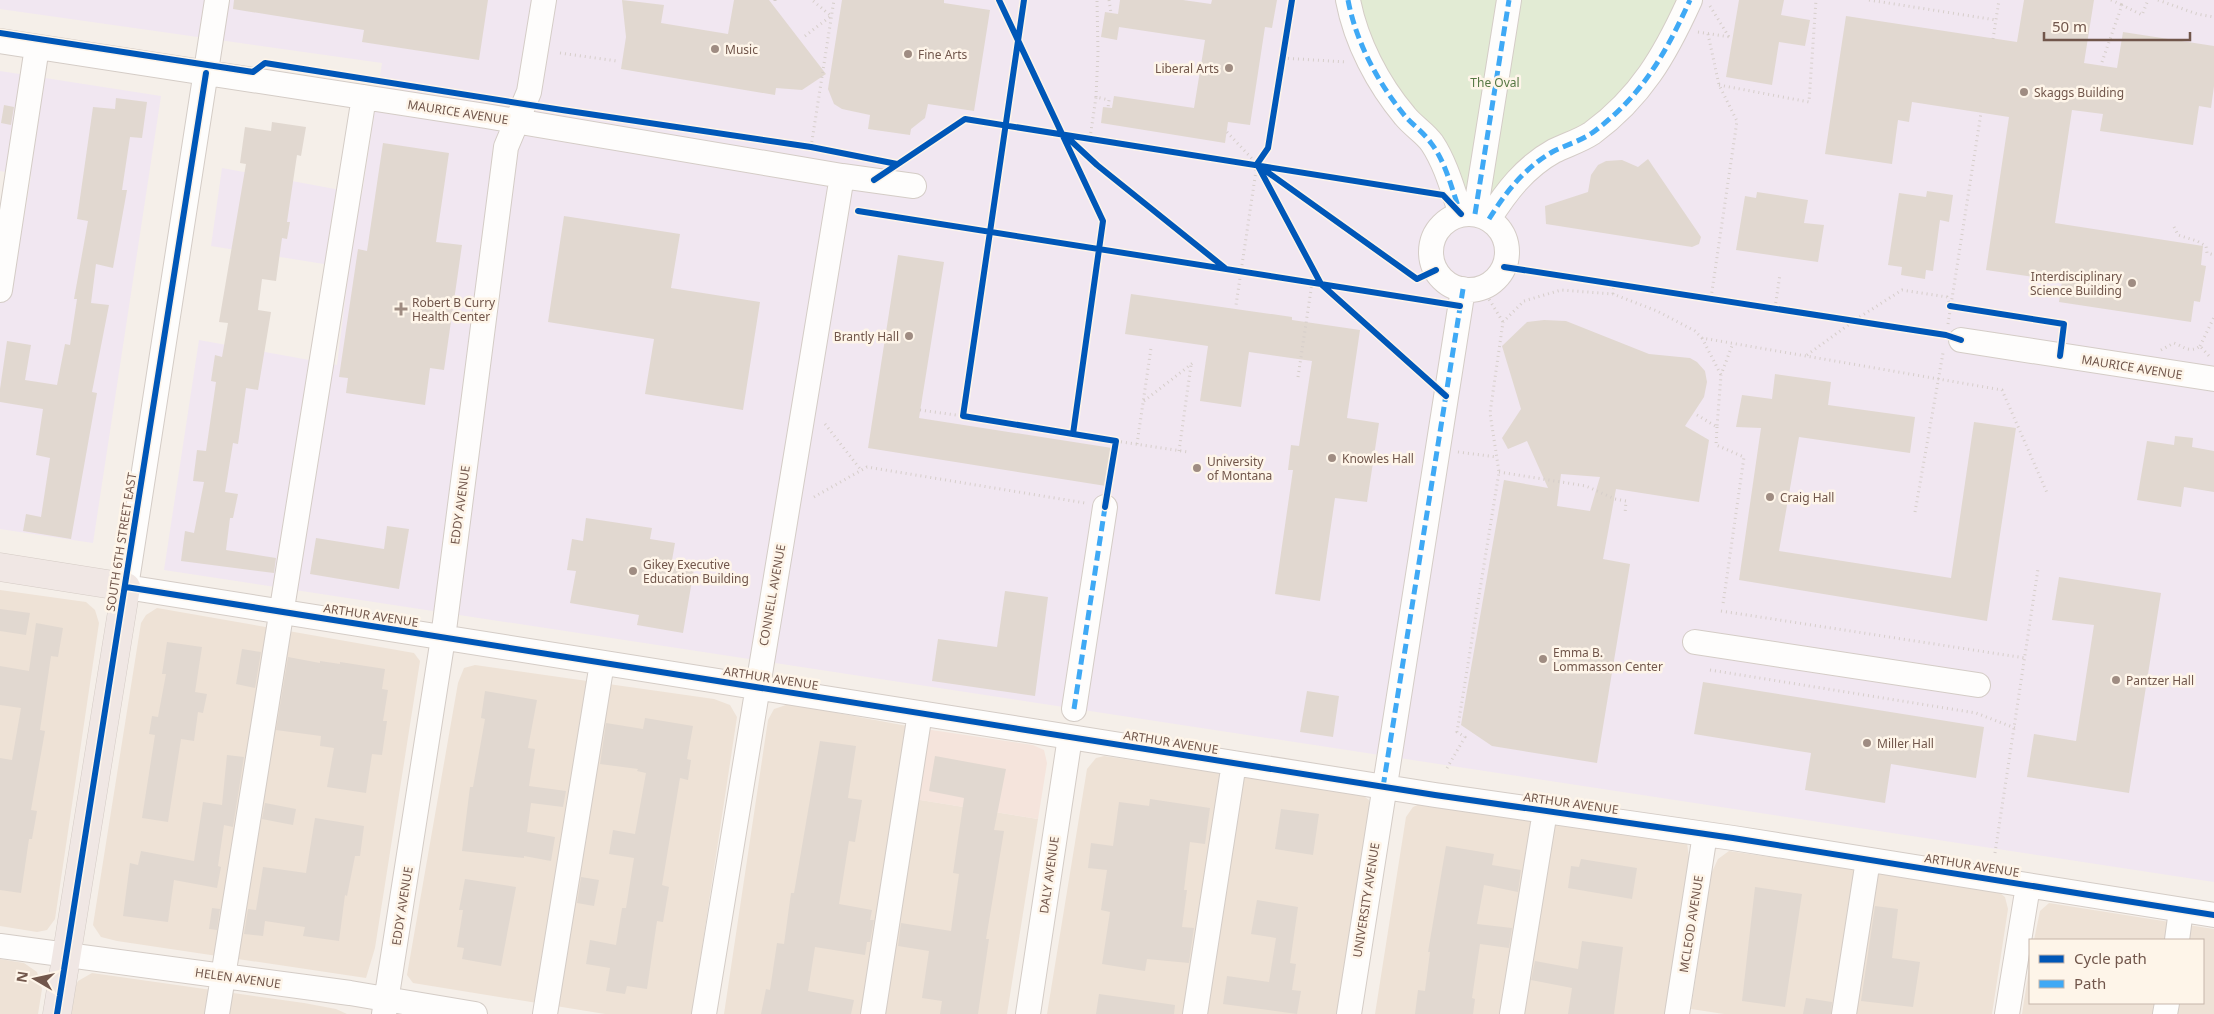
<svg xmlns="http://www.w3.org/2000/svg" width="2214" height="1014" font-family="'Noto Sans',sans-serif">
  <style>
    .residential { fill: #eee2d6 }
    .commercial { fill: #f5e4dc }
    .education { fill: #f1e7f1 }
    .green { fill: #e2ebd4 }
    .building { fill: #e1d8d0; fill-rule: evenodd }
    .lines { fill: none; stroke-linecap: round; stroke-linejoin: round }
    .minor-casing { stroke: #d4ccc6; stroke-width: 26 }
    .highway-casing { stroke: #d4cbc5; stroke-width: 29 }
    .path { stroke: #d6ceca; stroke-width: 3; stroke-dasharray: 1 4; stroke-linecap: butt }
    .minor { stroke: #fefdfc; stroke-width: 24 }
    .highway { stroke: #f0e7e4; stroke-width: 28 }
    .quiet { stroke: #3fa9f5; stroke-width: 5; stroke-dasharray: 10 5; stroke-linecap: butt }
    .cycleway-casing { stroke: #fef5e9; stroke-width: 9 }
    .cycleway { stroke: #0057b8; stroke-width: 6 }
    .poi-dot { fill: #9f8c82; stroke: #fef5e9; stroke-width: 2 }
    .labels { text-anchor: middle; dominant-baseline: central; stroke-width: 5; stroke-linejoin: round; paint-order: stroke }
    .poi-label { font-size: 12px; fill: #71564b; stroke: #fef5e9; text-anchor: start }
    .park-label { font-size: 12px; fill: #557743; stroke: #fef5e9 }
    .street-label { font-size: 12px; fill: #71564b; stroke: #fef5e9 }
  </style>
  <rect width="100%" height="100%" fill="#f5efe9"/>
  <path class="residential" d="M0,590L86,602L95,610L99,623L55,919L47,930L37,932L0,926Z
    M157,608L414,653L420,661L375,948L366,978L117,941L101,937L93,925L141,623L146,615Z
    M475,665L714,699L730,705L737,717L692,1014H605L413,983L407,975L458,683L464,668Z
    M789,704L918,728L908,798L1038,819L1007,1014H724L768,720L774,709Z
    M1104,756L1361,794L1369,800L1372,812L1342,1014H1047L1087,769L1096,758Z
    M1427,801L1687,843L1689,857L1666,1014H1375L1406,817L1413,807Z
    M1729,851L1996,890L2005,897L2008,909L1992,1014H1724L1691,1009L1711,874L1718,859Z
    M2049,903L2214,929V1014H2022L2030,963V1003H2203V940H2034L2040,911Z
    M0,959L24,963L37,972L42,989L38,1014H0Z
    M92,973L304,1003L336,1009L347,1014H70L73,991L78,981Z"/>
  <path class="commercial" d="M918,728L1033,745L1044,750L1047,763L1038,819L907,798Z"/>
  <path class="education" d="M0,0H2214V882L164,570L199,340L337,365L349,268L211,246L222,168L362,194L382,63L0,9Z
    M0,71L161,96L93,543L0,529V215L24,218L31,176L0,171Z"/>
  <path class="green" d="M1355,0H1679L1668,27L1618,102L1497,192L1490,193L1460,188L1385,81Z"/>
  <path class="building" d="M234,0H488L479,60L362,42L364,30L233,9Z
    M622,0L664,5L661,23L728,34L734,0H769L826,74L802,90L776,88L775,95L621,69L626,37Z
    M842,0H944V3L990,10L974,111L928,104L925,118L911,129L910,135L868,129L870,115L842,109L834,104L828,89Z
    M1120,0H1183L1211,4L1212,0H1277L1272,28L1265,27L1250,125L1228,122L1225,143L1101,123L1103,107L1112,108L1114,96L1194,108L1205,40L1119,27L1117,40L1101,37L1105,12L1118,14Z
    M1739,0H1784L1781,15L1810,20L1805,46L1779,42L1772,85L1726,77Z
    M2024,0H2094L2084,63L2117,68L2123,32L2214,46V86L2211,108L2199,106L2193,145L2100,131L2103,114L2072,110L2055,223L2203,246L2201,265L2206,266L2200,302L2194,301L2191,322L2059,302L2062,281L1986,270L2009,117L1912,102L1909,122L1898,120L1892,164L1825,154L1846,16L2017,42Z
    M116,98L147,102L142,138L130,137L122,190H127L113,268L96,264L91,303L109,305L92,392L97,393L71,539L23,531L26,514L41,517L50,458L36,455L43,409L0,402V389L7,341L31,345L25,380L57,385L65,344L70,345L77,299H74L88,221L77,219L93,107L115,109Z
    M4,105L14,107L11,125L1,123Z
    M272,122L306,127L301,156L297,155L287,222H290L287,239L282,238L276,281L262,279L258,310L271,312L258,390L246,388L238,444L233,443L225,492L238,494L233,518H230L226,550L276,558L274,573L181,561L185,531L194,533L204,482L193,481L197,450L206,451L216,382L211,381L215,355L222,357L228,323L219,322L246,164L240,163L245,127L271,131Z
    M383,143L449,153L436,242L462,245L444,370L430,368L425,405L346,393L348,378L339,377L358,249L367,251Z
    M1648,159L1701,237L1699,244L1692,247L1546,224L1545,206L1588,192L1591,175L1598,165L1606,161L1622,160L1638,167Z
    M1927,191L1953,195L1949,222L1940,220L1933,271L1926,270L1925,279L1901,275L1902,267L1888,265L1899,193L1926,197Z
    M1757,192L1808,200L1804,223L1824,225L1818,262L1736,250L1745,196L1756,198Z
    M564,216L680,234L671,288L760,302L743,410L645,394L654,339L548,322Z
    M898,255L944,262L919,418L1112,448L1106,486L868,448Z
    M1131,294L1292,317V320L1360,330L1347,418L1379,423L1367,502L1335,498L1320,601L1275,594L1293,470H1288L1291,445L1299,446L1312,361L1249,352L1241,407L1200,401L1208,346L1125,334Z
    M1544,320L1566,321L1649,354L1690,358L1697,362L1705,371L1707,382L1704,397L1685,426L1709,440L1699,502L1616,489L1603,559L1630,564L1597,763L1492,746L1461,725L1504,480L1548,488L1527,441L1508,449L1502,438L1521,409L1502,346L1527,322ZM1561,474L1600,477L1590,511L1557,506Z
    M1775,374L1831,382L1828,405L1915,417L1910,453L1799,437L1779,551L1951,578L1974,422L2016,428L1987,621L1739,580L1761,428L1736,427L1742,395L1772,399Z
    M2175,436L2193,438L2192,447L2214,451V492L2184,487L2181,507L2137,500L2147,441L2174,445Z
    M586,518L652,528L650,539L675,543L671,566L694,569L683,633L637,625L639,615L570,603L576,571L567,570L572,539L583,541Z
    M387,526L409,529L399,589L310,574L316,538L384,549Z
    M2059,577L2161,593L2129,793L2027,777L2034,734L2076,741L2094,625L2052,620Z
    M1005,591L1048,597L1035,696L932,681L938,639L997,647Z
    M0,609L30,613L26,635L0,631Z
    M36,623L63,628L58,657L51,656L40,730L45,731L31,810L37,811L32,839H29L21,893L0,890V758L12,760L21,708L0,705V666L29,671Z
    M167,642L202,647L195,692L207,694L203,713L198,712L194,741L181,739L168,822L142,818L155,735L149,734L152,716L158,717L166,674H162Z
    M242,649L261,652L255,688L236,684Z
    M288,657L320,663V661L340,664V662L385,669L382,689L388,690L383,721H387L382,755L372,754L366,793L327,787L334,748L320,746L321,736L276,730Z
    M1703,682L1984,727L1976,778L1891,764L1885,803L1805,790L1811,753L1694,734Z
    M485,691L537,700L528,748L535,749L529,786L566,791L563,807L531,803L527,832L555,837L551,861L524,856V858L462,851L470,787H473L485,719L481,718Z
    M1307,691L1339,696L1333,737L1300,732Z
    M645,718L693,726L687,759L691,760L688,780L680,778L662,885L669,887L663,922L657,921L647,989L627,986L625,994L606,991L610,968L586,964L590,940L616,945L622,908H626L634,858L609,854L613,830L635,834L646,773L637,771L638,769L600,764L606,723L643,729Z
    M820,741L856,746L848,798L862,800L855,842L849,841L839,904L872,910L870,920H874L870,942H867L865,955L815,947L808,991L854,1000L851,1014H761L766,989L770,990L777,943L784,944L791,893H794Z
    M227,755L244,757L233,827L224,825L218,866L221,867L217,888L174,880L168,922L123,916L130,863L138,865L141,851L194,861L203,802L222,805Z
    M935,756L1006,769L994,830L1004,831L986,939H989L978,1014H940L942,1001L922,998L929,951L898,946L901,923L951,931L959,874L953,873L964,798L929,791Z
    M1150,799L1210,808L1205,844L1190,842L1184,890H1187L1182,927L1194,928L1189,963L1147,959L1145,971L1102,964L1110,912L1101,910L1107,870L1088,868L1091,843L1113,846L1119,802L1149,806Z
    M265,803L296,809L293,825L262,819Z
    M1281,809L1319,814L1313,855L1275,849Z
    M315,818L364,826L360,856H355L347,896L345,895L339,941L303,936L305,927L265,921L263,936L244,934L248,909L256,910L263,867L306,873Z
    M1446,846L1494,854L1492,865L1521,870L1518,892L1484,885L1477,924L1512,928L1509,948L1480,944L1472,998L1475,999L1473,1014H1415L1418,990L1425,991L1430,952H1428Z
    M1581,859L1637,868L1632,899L1568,888L1571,866L1579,867Z
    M581,877L599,880L594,906L577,903Z
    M465,879L516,887L501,966L462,959L464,948L457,947L463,910H459Z
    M1755,887L1802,894L1785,1007L1742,1001Z
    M1257,900L1298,907L1290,963L1296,964L1292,990L1301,991L1297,1014L1223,1004L1227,976L1269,982L1276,938L1251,934Z
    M1875,906L1898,909L1892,958L1920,962L1913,1007L1861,1001Z
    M212,908L220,909L217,930L209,929Z
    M1582,941L1623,947L1614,1014H1568L1572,988L1531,980L1535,961L1578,969Z
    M1099,994L1175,1005L1174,1014H1096Z
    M1806,998L1832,1002L1831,1014H1803Z"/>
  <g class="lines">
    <g class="minor-casing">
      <path id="minor" d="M217,0L126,587L1435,795L1733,838L2214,915
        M1348,0C1356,42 1378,84 1405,116C1413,126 1425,133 1432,143C1446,164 1453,191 1461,214
        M0,41L486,116L842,176L914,186
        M1475,214L1509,0
        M1431 252a38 38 0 1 1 76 0a38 38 0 1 1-76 0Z
        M1489,219C1506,192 1525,167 1554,151C1566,145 1580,141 1592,133C1641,97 1665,55 1690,0
        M0,290L37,47
        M1961,340L2214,379
        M1695,642L1978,685
        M1074,709L1105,507
        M2177,940L2181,910
        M0,946L350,993L475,1014
        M217,1014L364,97
        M384,1014L443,638L506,147L529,92L544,0
        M545,1014L602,663
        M704,1014L842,176
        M873,1014L920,713
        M1028,1014L1070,737
        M1195,1014L1234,763
        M1349,1014L1463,289
        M1512,1014L1545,811
        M1677,1014L1705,834
        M1844,1014L1868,860
        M2007,1014L2028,886
        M2165,1014L2167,1003"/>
    </g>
    <g class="highway-casing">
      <path id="highway" d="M0,567L126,587L57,1014"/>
    </g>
    <path class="path" d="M775,0V3
      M1109,0L1111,13
      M1869,0L1996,20
      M2111,0L2122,5
      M2158,0L2197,14L2214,17
      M1710,6L1729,37
      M1698,32L1730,37
      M1708,34L1719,85L1737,121L1711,298
      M805,36L831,16L812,0
      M1993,39L1999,0
      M560,53L617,61
      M1283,58L1346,62
      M2102,62L2122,5L2142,15L2148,0
      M1719,85L1809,102L1816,0
      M1096,97L1098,53L1097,0
      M1227,132L1257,164L1236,305
      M1090,138L1096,97L1109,100L1108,108
      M811,147L834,0
      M2174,227L2178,235L2197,241L2206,246L2207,253L2214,255
      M1484,291L1503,322
      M1613,294L1614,284
      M1775,308L1780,274
      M1948,324L1981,113
      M1702,338L1721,375
      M2200,346L2214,317
      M2161,350L2174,343C2183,346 2190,354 2200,346L2209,356
      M1807,355L1855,320L1902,290L1947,297L1950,305
      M1298,377L1312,283
      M1144,401L1194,362
      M920,410L963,416
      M1697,415L1717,427L1721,375L1733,343
      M825,424L861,470
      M1717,427L1716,445L1744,457L1723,604
      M1116,441L1188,452
      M1137,444L1151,348
      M1179,451L1191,365
      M1458,452L1497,457
      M1499,472L1586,486L1615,499L1626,501L1625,514
      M814,497L867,467L1085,503
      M1915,512L1943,353
      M1721,611L2025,658
      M1710,670L1976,713L2015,728
      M1447,768L1465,737L1457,732L1499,472L1490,413L1503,322L1524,301L1561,290L1613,294L1657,311L1695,331L1702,338L2002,390L2048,495
      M1995,853L2038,569"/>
    <use href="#minor" class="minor"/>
    <use href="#highway" class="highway"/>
    <path class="quiet" d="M1348,0C1356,42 1378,83 1405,116C1413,125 1424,133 1431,143C1445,161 1451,186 1458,206
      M1475,214L1509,0
      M1489,219C1506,192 1525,167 1554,151C1566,145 1580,141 1592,133C1641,97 1665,55 1690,0
      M1074,709L1105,507
      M1383,787L1463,289"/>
    <g class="cycleway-casing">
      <path id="cycleway" d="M999,0L1103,221L1073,434
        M1024,0L963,416L1116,441L1105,507
        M0,33L253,72L265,63L562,110L811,147L897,164
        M1069,139L1097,165L1225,268
        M1257,164L1321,284L1446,396
        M1257,164L1268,148L1292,0
        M1259,166L1417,279L1436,270
        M874,180L965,119L1443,195L1461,214
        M858,211L1460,306
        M1504,267L1946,335L1961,340
        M1950,306L2064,324L2060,356
        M126,587L1435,795L1733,838L2214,915
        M57,1014L206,73"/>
    </g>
    <use href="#cycleway" class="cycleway"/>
  </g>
  <g class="poi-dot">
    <circle cx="715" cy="49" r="5"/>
    <circle cx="908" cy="54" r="5"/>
    <circle cx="1229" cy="68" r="5"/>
    <circle cx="2024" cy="92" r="5"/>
    <circle cx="2132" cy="283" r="5"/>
    <path d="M398.5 301.5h5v5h5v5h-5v5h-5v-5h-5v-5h5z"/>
    <circle cx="909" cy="336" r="5"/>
    <circle cx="1332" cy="458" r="5"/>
    <circle cx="1197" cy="468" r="5"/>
    <circle cx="1770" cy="497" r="5"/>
    <circle cx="633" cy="571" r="5"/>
    <circle cx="1543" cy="659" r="5"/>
    <circle cx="2116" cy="680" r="5"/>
    <circle cx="1867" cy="743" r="5"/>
  </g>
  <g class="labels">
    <g class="poi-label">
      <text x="725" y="49">Music</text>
      <text x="918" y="54">Fine Arts</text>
      <text x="1219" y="68" text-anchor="end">Liberal Arts</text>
      <text x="2034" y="92">Skaggs Building</text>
      <text x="2122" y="276" text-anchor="end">Interdisciplinary<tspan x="2122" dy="14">Science Building</tspan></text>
      <text x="412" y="302">Robert B Curry<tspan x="412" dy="14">Health Center</tspan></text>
      <text x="899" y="336" text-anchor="end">Brantly Hall</text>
      <text x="1342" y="458">Knowles Hall</text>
      <text x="1207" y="461">University<tspan x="1207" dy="14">of Montana</tspan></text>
      <text x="1780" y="497">Craig Hall</text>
      <text x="643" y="564">Gikey Executive<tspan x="643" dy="14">Education Building</tspan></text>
      <text x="1553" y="652">Emma B.<tspan x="1553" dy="14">Lommasson Center</tspan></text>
      <text x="2126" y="680">Pantzer Hall</text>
      <text x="1877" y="743">Miller Hall</text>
    </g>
    <g class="park-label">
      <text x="1495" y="82">The Oval</text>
    </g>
    <g class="street-label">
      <text transform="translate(458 112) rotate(9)">MAURICE AVENUE</text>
      <text transform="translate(2132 367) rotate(9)">MAURICE AVENUE</text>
      <text transform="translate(460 505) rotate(-82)">EDDY AVENUE</text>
      <text transform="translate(121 542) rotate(-81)">SOUTH 6TH STREET EAST</text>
      <text transform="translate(772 595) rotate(-80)">CONNELL AVENUE</text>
      <text transform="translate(371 615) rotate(9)">ARTHUR AVENUE</text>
      <text transform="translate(771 678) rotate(9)">ARTHUR AVENUE</text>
      <text transform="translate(1171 742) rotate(9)">ARTHUR AVENUE</text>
      <text transform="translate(1571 803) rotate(8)">ARTHUR AVENUE</text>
      <text transform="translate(1972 865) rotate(9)">ARTHUR AVENUE</text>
      <text transform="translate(1049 875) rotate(-82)">DALY AVENUE</text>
      <text transform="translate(1366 900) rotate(-81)">UNIVERSITY AVENUE</text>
      <text transform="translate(402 906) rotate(-81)">EDDY AVENUE</text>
      <text transform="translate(1691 924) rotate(-81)">MCLEOD AVENUE</text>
      <text transform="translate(238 978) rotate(8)">HELEN AVENUE</text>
    </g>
  </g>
  <rect x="2029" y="939" width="175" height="65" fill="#fef5e9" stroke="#c6b5aa"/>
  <rect x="2039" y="955" width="25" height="8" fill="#0057b8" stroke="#c6b5aa"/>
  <text x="2074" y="964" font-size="15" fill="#71564b">Cycle path</text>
  <rect x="2039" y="980" width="25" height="8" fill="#3fa9f5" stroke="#c6b5aa"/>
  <text x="2074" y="989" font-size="15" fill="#71564b">Path</text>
  <g transform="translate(35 979) rotate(279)" stroke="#fef5e9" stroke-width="4" paint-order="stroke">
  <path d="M0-4L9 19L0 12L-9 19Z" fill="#71564b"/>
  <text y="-8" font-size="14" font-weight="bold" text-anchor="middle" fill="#71564b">N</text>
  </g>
  <path d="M2044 32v8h146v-8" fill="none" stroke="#71564b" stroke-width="2.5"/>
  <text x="2052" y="32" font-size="15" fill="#71564b" stroke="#fef5e9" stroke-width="4" paint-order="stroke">50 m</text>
</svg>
